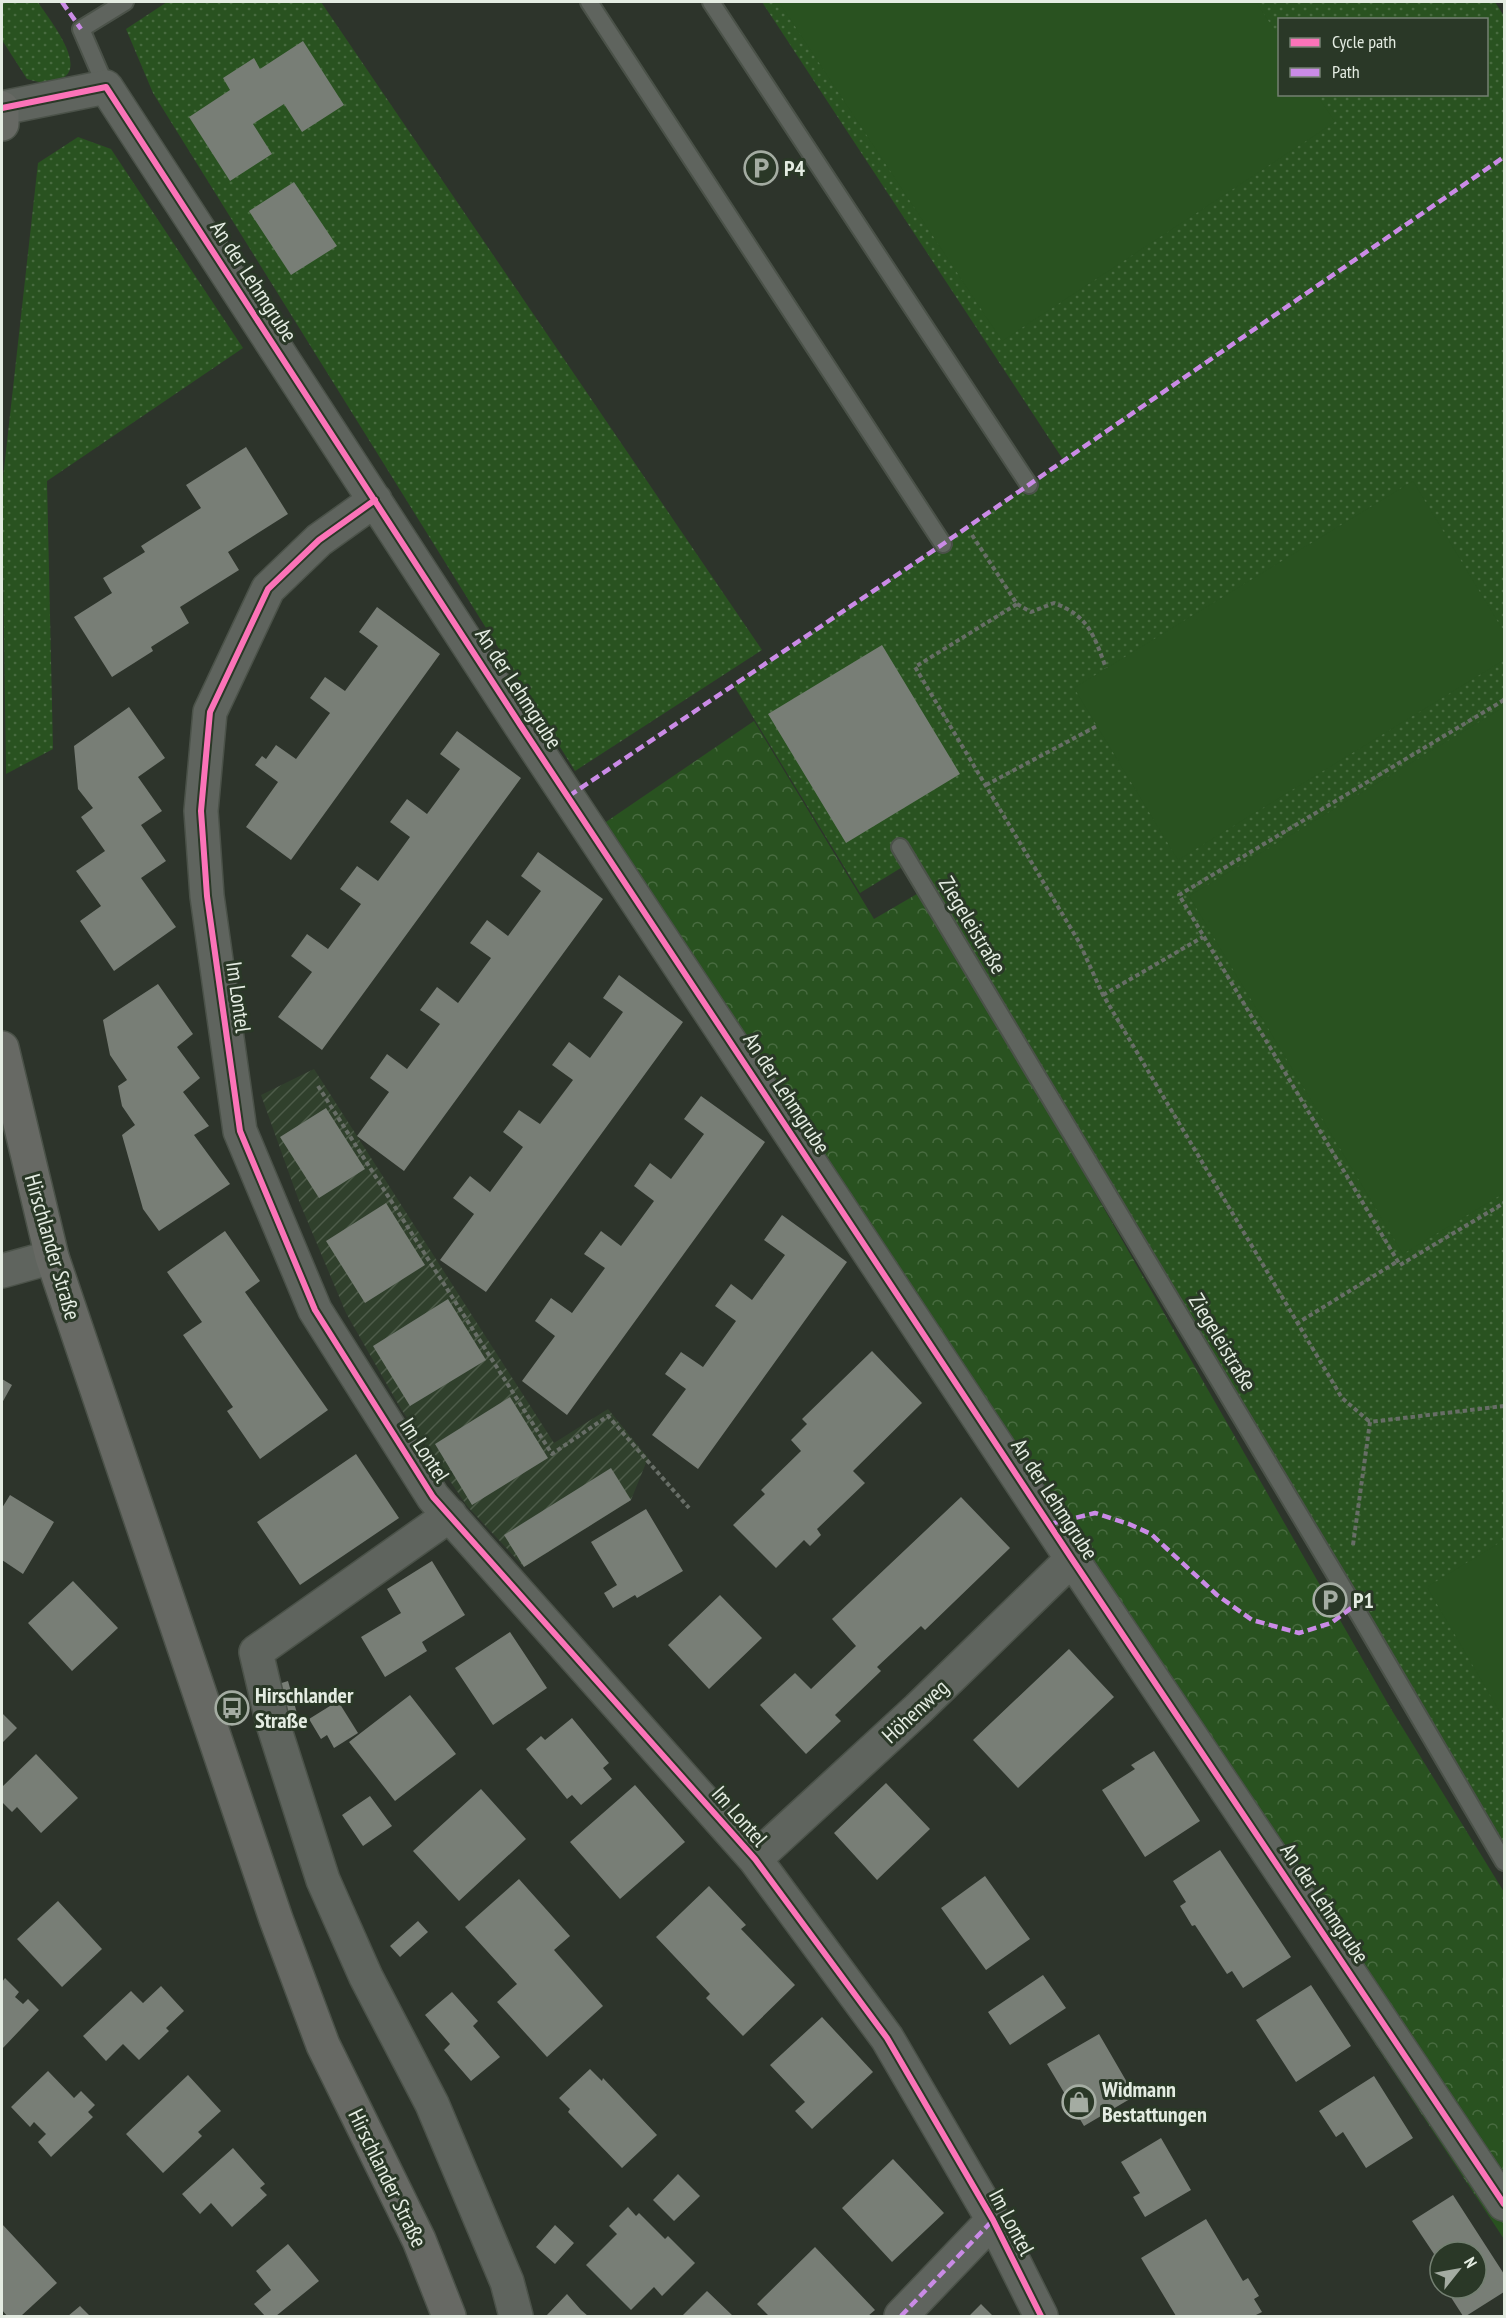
<svg xmlns="http://www.w3.org/2000/svg" width="1506" height="2318" font-family="'PT Sans Narrow',sans-serif">
  <style>
    .industrial { fill: url(#industrial-furrows) }
    .grass { fill: url(#grass-dots); fill-rule: evenodd }
    .forest { fill: url(#forest-crowns) }
    .park { fill: #295220 }
    .building { fill: #787e76 }
    .lines { fill: none; stroke-linecap: round; stroke-linejoin: round }
    .lane-casing { stroke: #4b5249; stroke-width: 20 }
    .street-casing { stroke: #4b5249; stroke-width: 36 }
    .secondary-casing { stroke: #4b5249; stroke-width: 36 }
    .path { stroke: #686e67; stroke-width: 4; stroke-dasharray: 4.5 3; stroke-linecap: butt }
    .lane { stroke: #5f645e; stroke-width: 16 }
    .street { stroke: #5f645e; stroke-width: 33 }
    .secondary { stroke: #676964; stroke-width: 33 }
    .quiet { stroke: #ca8be6; stroke-width: 4.5; stroke-dasharray: 9 4.5; stroke-linecap: butt }
    .cycleway-casing { stroke: #2a3827; stroke-width: 10 }
    .cycleway { stroke: #fb73b8; stroke-width: 6 }
    .labels { text-anchor: middle; dominant-baseline: central; stroke-width: 6; stroke-linejoin: round; paint-order: stroke }
    .poi-label { font-size: 22px; font-weight: bold; fill: #e4ece2; stroke: #2a3827; text-anchor: start }
    .street-label { font-size: 22px; fill: #e4ece2; stroke: #2a3827 }
  </style>
  <defs>
    <pattern id="industrial-furrows" width="10" height="10" patternUnits="userSpaceOnUse" patternTransform="scale(1.5)"><rect width="10" height="10" fill="#30402c"/><path d="M-1 1l2-2M0 10L10 0M9 11l2-2" fill="none" stroke="#4e5c4a"/></pattern>
    <pattern id="grass-dots" width="8" height="8" patternUnits="userSpaceOnUse" patternTransform="scale(1.5)"><rect width="8" height="8" fill="#295220"/><path d="M2 2h.1M6 6h.1" fill="none" stroke="#486b40" stroke-width="1.8" stroke-linecap="round"/></pattern>
    <pattern id="forest-crowns" width="20" height="18" patternUnits="userSpaceOnUse" patternTransform="scale(1.5)"><rect width="20" height="18" fill="#295220"/><path d="M2 6a3 3 0 1 1 6 0M12 15a3 3 0 1 1 6 0" fill="none" stroke="#486b40"/></pattern>
  </defs>
  <rect width="100%" height="100%" fill="#2d342b"/>
  <path class="industrial" d="M314,1069L554,1443L608,1409L648,1458L631,1500L524,1567L467,1506L401,1409L346,1313L299,1201L261,1095Z"/>
  <path class="grass" d="M2,2H38C47,17 87,64 63,78C49,85 41,83 27,79L2,40Z
    M167,2H321L762,650L575,771L153,93L126,29Z
    M762,2H1495L1504,16V1862L909,863L860,893L734,686L1064,461ZM1280,20H1486V94H1280Z
    M78,137L111,149L243,348L47,481L53,749L6,774L2,487L38,163Z"/>
  <path class="forest" d="M754,721L874,919L922,891L1391,1709L1504,1892V2239L1074,1588L600,826Z"/>
  <path class="park" d="M779,2H1256L1279,37L1280,94L1317,95L1335,122L1002,341Z
    M1413,481L1504,632V660L1178,860L1074,688Z
    M1504,707V1193L1403,1254L1189,896Z
    M1504,1540V1719L1427,1587Z"/>
  <path class="building" d="M303,41L344,105L302,132L284,104L253,124L272,154L230,181L189,117L230,90L223,78L254,58L260,69Z
    M294,182L337,246L291,275L249,211Z
    M246,447L288,514L228,552L239,570L180,607L189,623L151,647L153,651L112,677L74,617L112,593L103,578L145,552L141,546L201,508L186,485Z
    M377,607L440,654L291,860L246,827L278,782L255,765L262,756L266,759L276,745L296,759L330,713L310,698L325,677L345,691L378,646L359,632Z
    M882,645L960,774L846,843L768,714Z
    M129,707L165,758L138,777L162,811L141,825L166,861L141,878L176,927L114,971L80,921L101,906L76,871L105,851L81,817L93,808L78,789L74,746Z
    M457,731L521,778L322,1050L278,1017L312,972L291,956L307,934L328,949L361,904L340,889L357,866L378,881L410,837L390,822L407,799L427,814L460,769L440,754Z
    M538,852L603,899L404,1171L357,1136L389,1092L370,1078L387,1054L407,1069L440,1024L420,1010L437,987L458,1003L491,958L470,943L487,920L508,936L541,891L521,876Z
    M619,975L683,1022L486,1292L440,1260L474,1214L453,1198L470,1176L490,1192L523,1147L503,1132L519,1110L540,1124L573,1080L552,1065L569,1042L590,1058L623,1012L603,998Z
    M158,984L193,1034L177,1047L200,1078L183,1092L209,1126L194,1135L230,1184L159,1231L143,1209L122,1135L135,1125L122,1106L118,1086L127,1080L110,1055L103,1020Z
    M701,1096L765,1142L567,1415L522,1381L555,1336L535,1321L551,1298L572,1313L605,1268L584,1254L601,1231L621,1246L654,1201L634,1186L650,1163L671,1179L704,1134L684,1119Z
    M326,1108L365,1169L319,1198L280,1137Z
    M386,1203L425,1265L365,1303L326,1241Z
    M782,1215L847,1262L698,1469L652,1435L686,1389L665,1374L681,1352L703,1367L736,1321L715,1306L731,1284L752,1300L785,1255L764,1240Z
    M225,1231L260,1281L245,1292L328,1410L260,1459L227,1411L233,1407L183,1335L202,1322L167,1272Z
    M448,1299L486,1360L410,1406L373,1346Z
    M872,1351L922,1403L853,1471L865,1483L817,1529L821,1535L810,1546L804,1540L776,1568L733,1525L765,1494L761,1490L801,1451L791,1440L807,1424L802,1419Z
    M2,1379L12,1385L2,1403Z
    M510,1397L548,1458L472,1505L435,1444Z
    M356,1454L399,1518L300,1585L257,1522Z
    M611,1468L631,1500L524,1567L504,1535Z
    M10,1495L54,1522L23,1574L2,1560V1508Z
    M961,1497L1010,1548L925,1630L921,1626L877,1667L881,1671L835,1715L841,1721L806,1754L760,1705L795,1673L811,1689L856,1646L832,1619Z
    M646,1509L683,1571L637,1598L635,1595L613,1608L604,1593L617,1585L591,1542Z
    M432,1561L465,1615L422,1642L427,1651L385,1677L361,1637L401,1613L387,1589Z
    M73,1581L118,1628L72,1671L28,1623Z
    M720,1595L762,1638L709,1689L668,1645Z
    M510,1632L547,1688L493,1725L455,1668Z
    M1069,1649L1114,1697L1018,1788L973,1740Z
    M288,1681L298,1717L283,1721L272,1686Z
    M410,1695L456,1754L395,1801L349,1742Z
    M338,1701L358,1733L334,1748L327,1735L321,1739L309,1719Z
    M2,1713L17,1728L2,1743Z
    M572,1718L609,1763L603,1768L612,1779L581,1805L572,1795L567,1799L526,1749L541,1736L545,1740Z
    M1154,1751L1200,1821L1145,1857L1102,1790L1135,1769L1131,1765Z
    M36,1754L78,1798L41,1833L17,1807L12,1812L2,1802V1787Z
    M886,1783L930,1829L877,1880L834,1833Z
    M635,1785L685,1842L620,1899L570,1842Z
    M481,1789L526,1839L459,1901L413,1851Z
    M370,1796L392,1826L363,1846L342,1815Z
    M1220,1850L1291,1957L1243,1988L1232,1971L1227,1974L1195,1925L1192,1926L1180,1906L1186,1902L1173,1881Z
    M985,1876L1030,1939L986,1970L941,1908Z
    M519,1879L570,1936L554,1950L603,2006L547,2057L497,2002L517,1984L465,1927Z
    M709,1886L746,1925L741,1929L795,1985L743,2036L706,1998L710,1994L656,1937Z
    M58,1901L102,1949L62,1987L17,1939Z
    M418,1921L428,1932L400,1957L390,1946Z
    M1043,1975L1066,2008L1010,2045L988,2012Z
    M5,1978L19,1992L15,1997L23,2004L28,1999L39,2010L2,2049V1982Z
    M1311,1985L1351,2046L1296,2082L1256,2020Z
    M161,1986L184,2011L166,2028L169,2031L139,2060L123,2044L106,2061L83,2036L131,1991L143,2003Z
    M452,1992L478,2021L473,2026L500,2057L471,2081L444,2050L450,2044L425,2015Z
    M822,2017L873,2072L812,2129L795,2111L805,2102L770,2065Z
    M1099,2034L1135,2096L1084,2126L1047,2064Z
    M590,2069L602,2081L603,2078L657,2135L622,2168L568,2112L570,2109L559,2098Z
    M48,2071L74,2098L81,2091L95,2105L88,2112L93,2117L51,2157L38,2142L46,2134L34,2122L30,2127L11,2107Z
    M188,2075L221,2111L198,2132L202,2136L163,2173L126,2134Z
    M1374,2076L1413,2138L1366,2168L1343,2132L1336,2137L1319,2111Z
    M1161,2138L1191,2190L1145,2217L1133,2197L1140,2193L1121,2162Z
    M233,2148L265,2184L260,2188L267,2195L232,2227L211,2203L200,2214L182,2194Z
    M893,2159L944,2213L892,2262L842,2208Z
    M678,2174L700,2196L674,2221L653,2200Z
    M1453,2195L1504,2274V2292L1466,2316H1463L1445,2288H1476V2252H1440V2263L1412,2221Z
    M628,2207L636,2216L639,2213L665,2239L668,2236L695,2263L662,2296L654,2287L631,2310L586,2265L617,2234L609,2226Z
    M1206,2219L1243,2281L1248,2278L1259,2296L1254,2299L1262,2312L1254,2316H1176L1141,2258Z
    M2,2224L57,2283L21,2316H7L2,2310Z
    M555,2225L574,2243L555,2264L536,2247Z
    M288,2244L319,2281L276,2316H265L254,2304L271,2290L256,2271Z
    M815,2247L875,2310L868,2316H769L757,2304Z
    M707,2291L733,2316H682Z
    M567,2294L581,2310L588,2316H546Z
    M981,2304L993,2316H969Z
    M80,2306L90,2316H68Z"/>
  <g class="lines">
    <g class="lane-casing">
      <path id="lane" d="M589,2L943,544
        M711,2L1029,485
        M106,87L81,29L125,2
        M900,847L1354,1606L1504,1862"/>
    </g>
    <g class="street-casing">
      <path id="street" d="M2,108L106,87L521,726L1072,1559L1504,2204
        M375,500L319,540L268,589L210,712L201,811L207,896L240,1131L315,1310L433,1497L755,1859L887,2038L993,2220L1041,2316
        M2,1271L52,1257
        M450,1515L256,1652L273,1724L323,1880L366,1977L432,2104L507,2282L516,2316
        M755,1859L918,1709L1072,1559
        M901,2316L993,2220"/>
    </g>
    <g class="secondary-casing">
      <path id="secondary" d="M2,108V124
        M2,1048L52,1257L276,1919L323,2045L419,2240L449,2316"/>
    </g>
    <path class="path" d="M972,535L1017,604L915,667L1079,942L1103,995L1342,1398L1370,1422
      M1017,604L1031,612L1054,603C1089,616 1094,636 1106,668
      M1504,700L1179,895L1400,1265L1504,1203
      M986,785L1097,726
      M1103,995L1203,937
      M318,1086L552,1454L608,1416L689,1508
      M1296,1324L1398,1261
      M1353,1545L1370,1422L1504,1406"/>
    <use href="#lane" class="lane"/>
    <use href="#street" class="street"/>
    <use href="#secondary" class="secondary"/>
    <path class="quiet" d="M62,2L81,29
      M569,796L943,544L1504,157
      M1050,1524L1095,1513L1129,1524L1151,1534L1217,1595L1252,1620L1299,1633L1331,1623L1354,1606
      M901,2316L993,2220"/>
    <g class="cycleway-casing">
      <path id="cycleway" d="M2,108L106,87L521,726L1072,1559L1504,2204
        M375,500L319,540L268,589L210,712L201,811L207,896L240,1131L315,1310L433,1497L755,1859L887,2038L993,2220L1041,2316"/>
    </g>
    <use href="#cycleway" class="cycleway"/>
  </g>
  <defs>
    <g id="parking-ring" transform="scale(1.725)"><circle r="9.5" fill="#2a3827" stroke="#a4aca2" stroke-width="1.5"/><path d="M-3.5-5.5H1a3.5 3.5 0 0 1 0 7H-1V5.5H-3.5ZM-1-3.4V-.6H.8a1.4 1.4 0 0 0 0-2.8Z" fill="#a4aca2"/></g>
    <g id="bus-ring" transform="scale(1.725)"><circle r="9.5" fill="#2a3827" stroke="#a4aca2" stroke-width="1.5"/><path d="M-5-6H5V4H4V6H2V4H-2V6H-4V4H-5ZM-3.5-4V0h7V-4ZM-3.5 1.2v1.5H-2V1.2ZM2 1.2v1.5H3.5V1.2Z" fill="#a4aca2"/></g>
    <g id="shop-ring" transform="scale(1.725)"><circle r="9.5" fill="#2a3827" stroke="#a4aca2" stroke-width="1.5"/><path d="M-5-2.5h2.3a2.7 3.5 0 0 1 5.4 0H5L5.5 6h-11ZM-1.5-2.5h3a1.5 2.3 0 0 0-3 0Z" fill="#a4aca2"/></g>
  </defs>
  <g fill-rule="evenodd">
    <use href="#parking-ring" x="761" y="168"/>
    <use href="#parking-ring" x="1330" y="1600"/>
    <use href="#bus-ring" x="232" y="1708"/>
    <use href="#shop-ring" x="1079" y="2102"/>
  </g>
  <g class="labels">
    <g class="poi-label">
      <text x="784" y="168">P4</text>
      <text x="1353" y="1600">P1</text>
      <text x="255" y="1695">Hirschlander<tspan x="255" dy="25">Straße</tspan></text>
      <text x="1102" y="2089">Widmann<tspan x="1102" dy="25">Bestattungen</tspan></text>
    </g>
    <g class="street-label">
      <text transform="translate(254 281) rotate(57)">An der Lehmgrube</text>
      <text transform="translate(519 688) rotate(57)">An der Lehmgrube</text>
      <text transform="translate(973 925) rotate(59)">Ziegeleistraße</text>
      <text transform="translate(239 997) rotate(82)">Im Lontel</text>
      <text transform="translate(787 1093) rotate(57)">An der Lehmgrube</text>
      <text transform="translate(53 1247) rotate(74)">Hirschlander Straße</text>
      <text transform="translate(1223 1342) rotate(59)">Ziegeleistraße</text>
      <text transform="translate(425 1450) rotate(57)">Im Lontel</text>
      <text transform="translate(1055 1499) rotate(57)">An der Lehmgrube</text>
      <text transform="translate(915 1711) rotate(-43)">Höhenweg</text>
      <text transform="translate(740 1816) rotate(49)">Im Lontel</text>
      <text transform="translate(1325 1903) rotate(56)">An der Lehmgrube</text>
      <text transform="translate(388 2178) rotate(64)">Hirschlander Straße</text>
      <text transform="translate(1012 2222) rotate(62)">Im Lontel</text>
    </g>
  </g>
  <rect width="1506" height="2318" fill="none" stroke="#e4ece2" stroke-width="6"/>
  <rect x="1278" y="18" width="210" height="78" fill="#2a3827" stroke="#748072" stroke-width="1.5"/>
  <rect x="1290" y="38" width="30" height="9" fill="#fb73b8" stroke="#748072" stroke-width="1.5"/>
  <text x="1332" y="48" font-size="18" fill="#e4ece2">Cycle path</text>
  <rect x="1290" y="68" width="30" height="9" fill="#ca8be6" stroke="#748072" stroke-width="1.5"/>
  <text x="1332" y="78" font-size="18" fill="#e4ece2">Path</text>
  <g transform="translate(1458 2270) rotate(59)"><circle r="28" fill="#2a3827" stroke="#748072" stroke-width="1.5"/>
  <path d="M0-4.5L10 22L0 15L-10 22Z" fill="#a4aca2"/>
  <text y="-9" font-size="16" font-weight="bold" text-anchor="middle" fill="#e4ece2">N</text>
  </g>
</svg>
